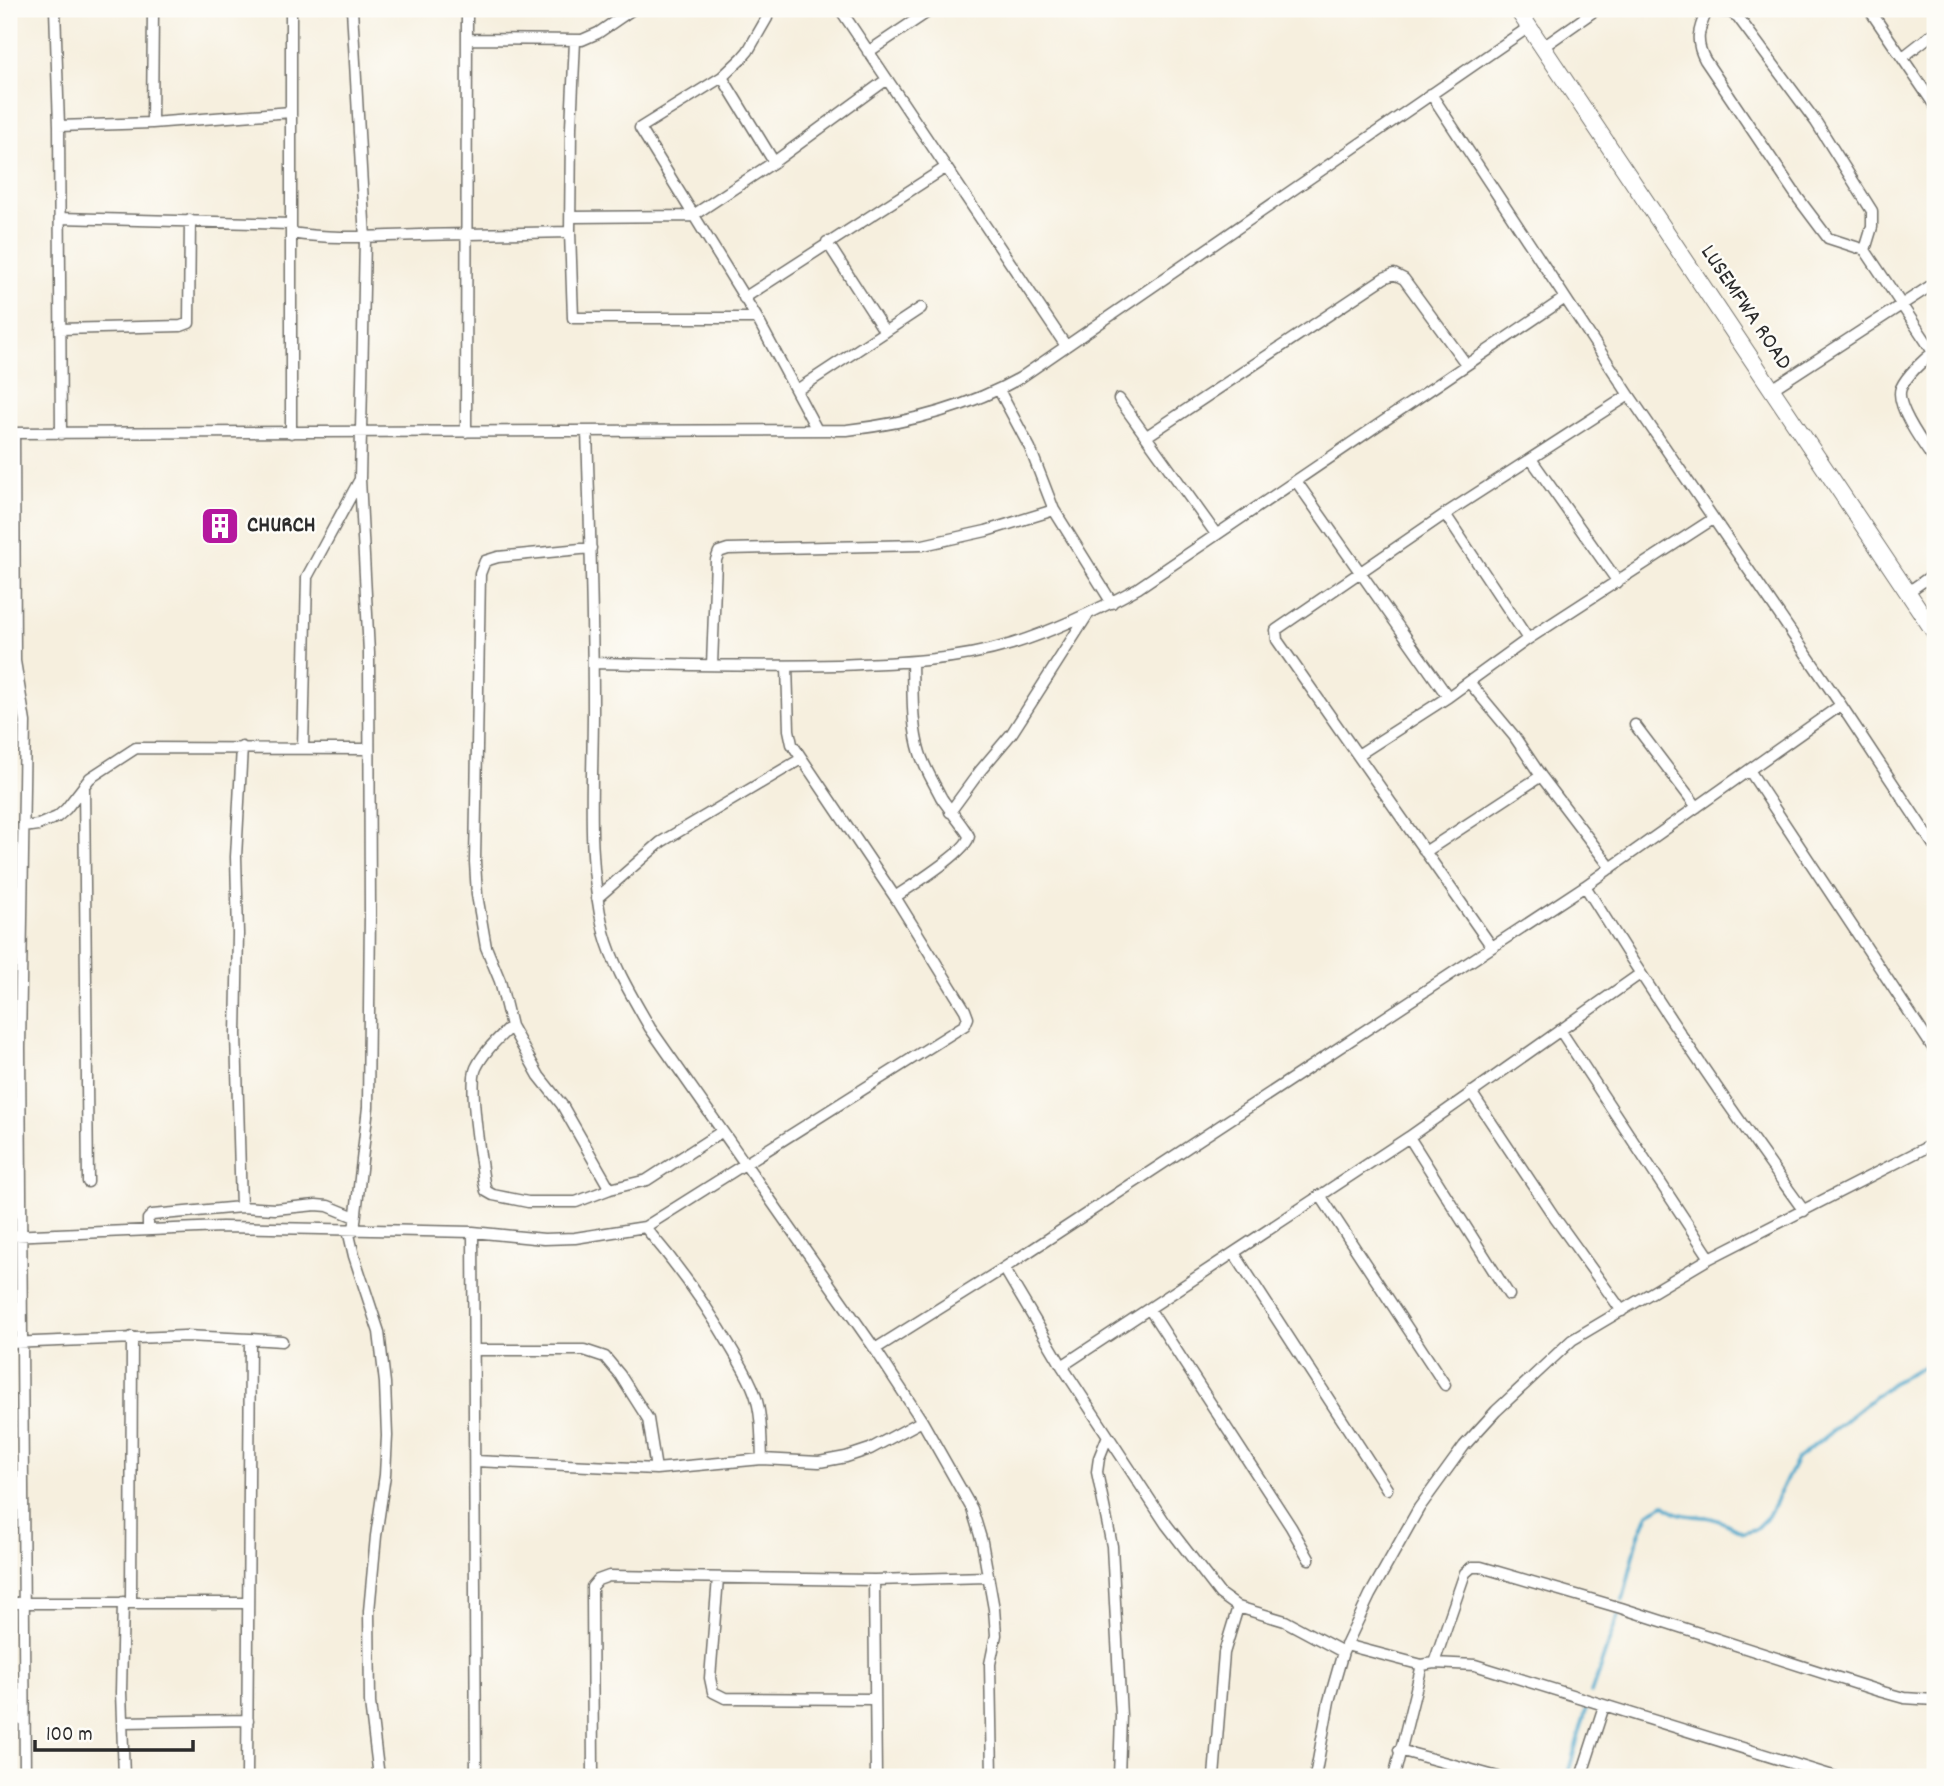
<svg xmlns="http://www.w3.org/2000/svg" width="1944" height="1786" font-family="Dekko,sans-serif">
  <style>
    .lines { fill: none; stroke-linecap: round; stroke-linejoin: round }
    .stream { stroke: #4ea7cb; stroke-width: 3.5 }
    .street-casing { stroke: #72706a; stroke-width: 13 }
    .secondary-casing { stroke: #72706a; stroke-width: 18 }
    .street { stroke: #fff; stroke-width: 10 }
    .secondary { stroke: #fff; stroke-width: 16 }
    .labels { text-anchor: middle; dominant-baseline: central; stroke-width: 5; stroke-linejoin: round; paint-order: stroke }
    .street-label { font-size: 23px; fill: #2b2b2b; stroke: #fdfcf7 }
    .poi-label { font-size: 23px; font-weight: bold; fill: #2b2b2b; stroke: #fdfcf7; text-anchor: start }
  </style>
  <rect width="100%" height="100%" fill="#fdfcf7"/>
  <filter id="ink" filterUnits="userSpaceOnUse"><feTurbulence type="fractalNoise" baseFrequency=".0143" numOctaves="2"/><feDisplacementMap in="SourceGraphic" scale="14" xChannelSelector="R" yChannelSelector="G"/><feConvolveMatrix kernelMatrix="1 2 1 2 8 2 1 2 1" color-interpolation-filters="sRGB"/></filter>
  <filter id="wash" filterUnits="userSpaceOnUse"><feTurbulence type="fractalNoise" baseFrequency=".00686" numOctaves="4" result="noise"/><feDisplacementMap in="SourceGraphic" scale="28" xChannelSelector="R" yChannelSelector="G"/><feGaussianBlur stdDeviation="1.57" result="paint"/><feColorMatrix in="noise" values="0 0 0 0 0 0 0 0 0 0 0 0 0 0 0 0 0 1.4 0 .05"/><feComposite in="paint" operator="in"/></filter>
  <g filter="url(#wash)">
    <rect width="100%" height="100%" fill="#f6efde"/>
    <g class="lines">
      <path class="stream" d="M1623,1600L1638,1538L1648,1513L1664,1504C1678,1517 1688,1515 1706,1517C1719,1519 1731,1526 1743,1532L1755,1529L1768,1516L1797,1459L1892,1383L1935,1361
        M1591,1693L1618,1616
        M1567,1777L1586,1710"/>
    </g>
  </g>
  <g filter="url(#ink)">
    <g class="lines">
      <g class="street-casing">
        <path id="street" d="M55,9L59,126L61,434
          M291,9V433
          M352,9L365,239L360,479L369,653L370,914L368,1107L354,1231
          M767,9V18L748,51L742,58L722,77L640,128L757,318L817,430
          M840,9L1066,346
          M1869,9L1935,106
          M1707,11C1698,30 1695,42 1705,60L1798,198L1828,238L1865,250L1933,352
          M1707,11L1730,12L1738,17L1816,122L1872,211V227L1865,250
          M468,39L582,40L598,33L633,9
          M575,41L571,127L570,232L573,318H757
          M1543,47L1597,9
          M868,52L932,9
          M1903,57L1935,32
          M722,77L774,162
          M1431,94L1629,395L1841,705L1935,847
          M152,123L153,9
          M59,126L152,123L291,112
          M571,217L692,216L774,162L886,80
          M60,218L290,224
          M291,233C337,240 373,236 419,235C469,234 519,233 570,232
          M827,242L885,332
          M744,298L945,168
          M60,329L181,326L189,323L190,220
          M1935,351C1924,359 1907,375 1901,388C1894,405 1925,447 1935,461
          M1772,389L1935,283
          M797,390L921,308
          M999,390L1030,448L1054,510L1112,603
          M1119,399L1216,534
          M587,431C590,524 593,616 593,709C593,782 586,860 604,932C613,966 633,998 650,1028L875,1349L922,1421L972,1509L982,1542L994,1609L996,1635L990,1664L992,1777
          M466,432L467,9
          M9,433L847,430C908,423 967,408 1020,378L1529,27
          M14,433L15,661L25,722L20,1048L25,1777
          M1147,436L1384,278L1394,274L1404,279L1466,364
          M1531,459L1618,582
          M1296,481L1448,697
          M1445,514L1528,639
          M591,548L498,557L485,561L480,574L475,862L477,895L486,947L500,981L511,1026L539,1076L562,1105L610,1189
          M1908,592L1935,573
          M593,663C675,665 756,667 838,665C896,663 956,661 1012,644C1056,630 1098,610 1138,588L1565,298
          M712,665L716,560L719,552L728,549L923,545L986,531L1054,510
          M1469,682L1514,736L1541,776L1611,868
          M1635,725L1697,807
          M303,748L307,577L359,481
          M1358,755L1448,697L1528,639L1713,519
          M1749,770L1935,1051
          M84,785L88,1182
          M950,812L980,771L1012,733L1088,614
          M24,827L38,825L57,817L66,809L90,778L136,748L369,749
          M1425,852L1541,776
          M1585,886C1654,997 1727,1105 1804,1211
          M895,897C908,888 968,851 969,836C969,834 945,804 941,797C934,783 925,769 920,753C911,724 913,693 912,663
          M597,898L661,842L801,759
          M1492,947L1277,640L1276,630L1445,514L1629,395
          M511,1026C498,1039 484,1051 476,1068C468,1086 481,1160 484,1183L486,1191L493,1195L528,1202H576L610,1189L647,1180L721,1132
          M1560,1030L1710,1258
          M1471,1092L1555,1218L1622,1311
          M1409,1137L1509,1295
          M1320,1195L1445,1385
          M241,1207L236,1034L238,934L236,857L242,747
          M645,1227C680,1268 706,1304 733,1351C741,1365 750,1379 755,1394C762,1415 761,1438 762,1459
          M148,1230V1219L152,1215L241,1207L275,1209L316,1205L328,1206L355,1217
          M348,1230L354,1256L379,1332L385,1383L387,1436L385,1475L376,1536L369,1611L370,1703L379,1777
          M473,1232L476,1777
          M9,1236L222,1227L473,1232L544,1239L575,1238L645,1227L965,1025L968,1018L965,1010L895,897L792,744L789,730L787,666
          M1234,1253L1387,1489
          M1004,1268L1062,1366L1409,1137L1640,974
          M1150,1310L1291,1527L1309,1559
          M250,1339L282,1341
          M9,1343L185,1336L250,1339L247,1777
          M875,1349L1004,1268L1585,886L1841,705
          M475,1350H584L605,1357L620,1375L648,1419L656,1469
          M1062,1366L1166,1524L1220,1594L1238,1607L1285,1621L1343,1652
          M1107,1438L1099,1458L1097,1472L1112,1546L1121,1716L1119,1777
          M475,1461L656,1469L762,1459L819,1462L846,1457L870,1449L922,1421
          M718,1578L710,1678L713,1692L725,1698L874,1699
          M874,1580L876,1777
          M123,1602L121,1692L124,1777
          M131,1602L132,1337
          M9,1603H248
          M1346,1645L1422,1665L1434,1663L1475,1665L1836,1777
          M1434,1663L1465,1573L1472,1567H1481L1621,1608L1879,1691L1904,1698L1935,1700
          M9,1719L24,1718
          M123,1722L248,1720
          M1399,1750L1498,1777
          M593,1777L592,1587L598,1580L609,1576L874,1580L988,1577
          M1214,1777L1224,1653L1238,1607
          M1315,1777L1329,1701L1343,1652L1370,1595L1419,1508L1464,1446L1496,1411L1572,1340L1710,1258L1935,1143
          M1394,1777L1422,1665
          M1581,1777L1604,1706"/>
      </g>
      <g class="secondary-casing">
        <path id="secondary" d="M1517,9L1935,633"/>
      </g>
      <use href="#street" class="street"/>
      <use href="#secondary" class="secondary"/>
    </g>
  </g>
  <defs>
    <g id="building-square" transform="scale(2.0125)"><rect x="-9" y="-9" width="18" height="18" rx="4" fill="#b5179e" stroke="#fdfcf7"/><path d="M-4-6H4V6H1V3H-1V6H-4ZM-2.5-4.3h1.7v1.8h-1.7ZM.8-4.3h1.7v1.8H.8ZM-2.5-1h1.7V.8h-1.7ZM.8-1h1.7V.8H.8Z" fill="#fff"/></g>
  </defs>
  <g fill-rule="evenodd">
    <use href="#building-square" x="220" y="526"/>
  </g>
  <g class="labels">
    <g class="street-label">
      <text transform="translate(1745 308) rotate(56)">LUSEMFWA ROAD</text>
    </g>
    <g class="poi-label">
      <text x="247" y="526">CHURCH</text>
    </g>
  </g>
  <rect width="1944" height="1786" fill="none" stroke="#fdfcf7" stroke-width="35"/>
  <path d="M35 1740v10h158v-10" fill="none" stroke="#2b2b2b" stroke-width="3.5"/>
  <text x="46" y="1740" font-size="21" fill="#2b2b2b" stroke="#fdfcf7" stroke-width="5" paint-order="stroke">100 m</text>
</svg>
